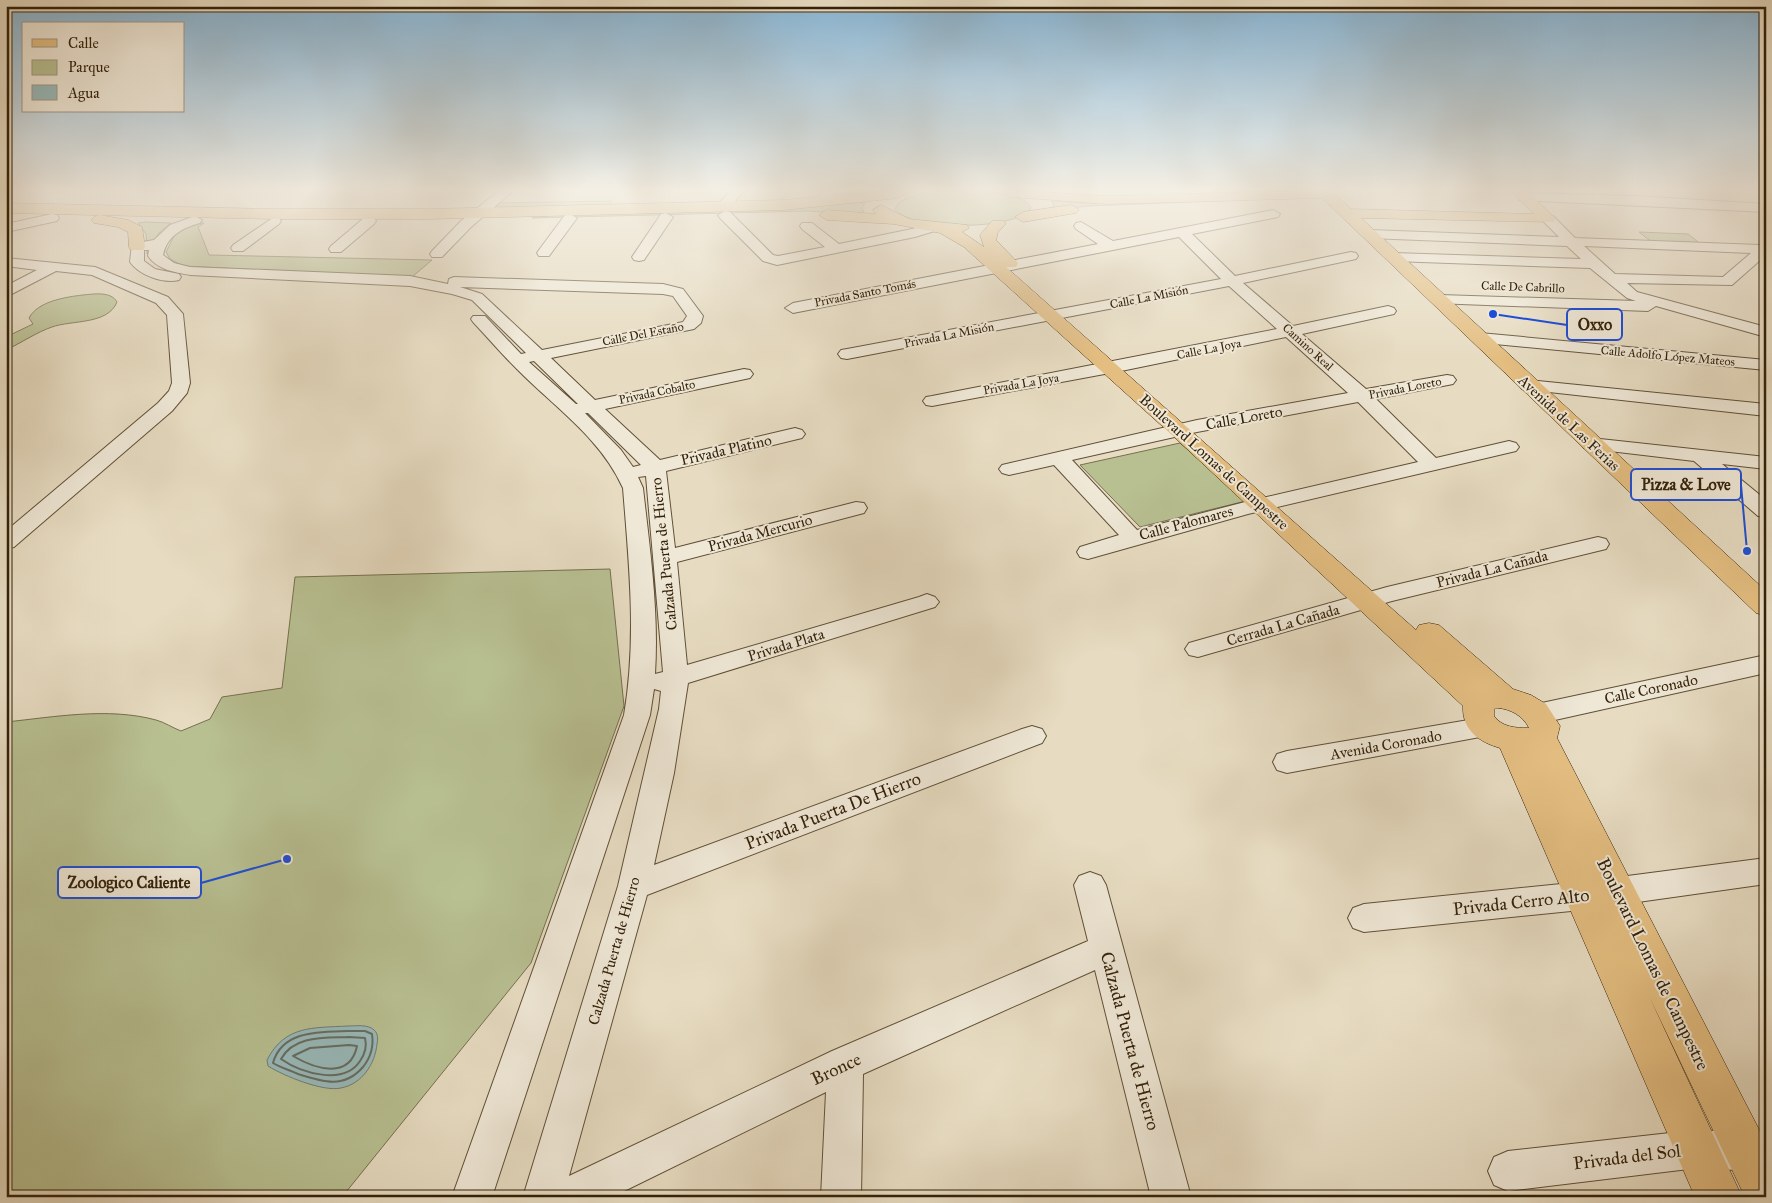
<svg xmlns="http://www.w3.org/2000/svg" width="1772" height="1203" font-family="'IM FELL Great Primer',serif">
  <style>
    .green { fill: #b8c092; stroke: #76704e }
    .water { fill: #99babb; stroke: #707d74 }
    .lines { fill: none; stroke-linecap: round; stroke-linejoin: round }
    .shore { stroke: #666e62; stroke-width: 2 }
    .minor-casing { stroke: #605037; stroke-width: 2 }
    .major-casing { stroke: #332109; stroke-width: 1 }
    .minor { fill: #efe8d7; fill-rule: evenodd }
    .major { fill: #e4be81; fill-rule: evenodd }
    .labels { text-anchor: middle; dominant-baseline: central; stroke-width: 4; stroke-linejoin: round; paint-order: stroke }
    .far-street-label { font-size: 12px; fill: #332109; stroke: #efe8d7 }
    .street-label { font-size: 15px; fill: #332109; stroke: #efe8d7 }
    .near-street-label { font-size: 18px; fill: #332109; stroke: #efe8d7 }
    .leader { fill: none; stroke: #1d4ed8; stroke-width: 2 }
    .callout-dot { fill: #1d4ed8; stroke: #efe8d7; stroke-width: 2 }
    .callout { fill: #efe8d7; stroke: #1d4ed8; stroke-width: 2 }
    .callout-label { font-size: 16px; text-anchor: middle; font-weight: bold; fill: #332109 }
  </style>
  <rect width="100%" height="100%" fill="#e7dcc2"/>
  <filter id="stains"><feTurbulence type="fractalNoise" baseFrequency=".004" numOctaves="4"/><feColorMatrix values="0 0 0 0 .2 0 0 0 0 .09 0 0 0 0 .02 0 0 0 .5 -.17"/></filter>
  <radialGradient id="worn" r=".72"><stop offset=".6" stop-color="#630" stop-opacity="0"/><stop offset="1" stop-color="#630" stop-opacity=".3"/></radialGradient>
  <path class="green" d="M962,190C977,191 1025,192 1031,208C1017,231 909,231 895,209C901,191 946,191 962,190Z
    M1246,200L1087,206L1055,210L1052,201L1086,203Z
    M611,201L610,206L494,209L500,203Z
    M865,202L862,208L865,215L808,211L532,218L562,214L788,208Z
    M145,222L171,223L159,233L147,254L146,234L138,223Z
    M194,223H204L198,227L209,255L432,260L412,277L183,266L170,259L166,252L176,232Z
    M1639,232L1688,234L1702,245L1653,243Z
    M83,295C94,294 111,291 117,302C108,325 71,320 52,327C37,332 21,343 6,350V337L33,324L29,318C38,301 66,297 83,295Z
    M1180,443L1246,501L1140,527L1080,465Z
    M610,569L624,706L531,963L342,1197H6V722C54,717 108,707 156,720C164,722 173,728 181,731L210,719L222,697L282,688L295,577Z"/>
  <path class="water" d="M348,1026C356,1026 368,1024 374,1030C378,1033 378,1039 377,1044C375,1064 362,1084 341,1088C323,1092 284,1076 268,1066L267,1060C285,1025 313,1028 348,1026Z"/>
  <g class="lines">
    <path class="shore" d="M348,1031H365L372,1034C374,1047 371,1057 363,1067C344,1089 323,1082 298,1074C290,1070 281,1068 273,1063C282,1030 320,1032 348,1031Z
      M349,1037L365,1038C367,1046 365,1054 360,1061C344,1086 301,1073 281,1059C294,1035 325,1038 349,1037Z
      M349,1045L357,1046C350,1080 315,1069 293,1056L310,1048Z"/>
    <g class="minor-casing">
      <path id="minor" d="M500,190H514L471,227L442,257H432L430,254L432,251L461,221Z
        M732,190H745L727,210H717L715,207Z
        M825,190H838L826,205H816L815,202Z
        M1150,190H1162L1168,199L1167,202H1157Z
        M1524,193L1634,196L1766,204V212L1519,200L1518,197Z
        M1273,210L1280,214L1278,217L1192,234L1235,276L1351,252L1356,253L1358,256L1356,259L1243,283L1293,326L1388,306L1394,308L1396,311L1394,314L1302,334L1366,389L1447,375L1453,376L1456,380L1453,384L1376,399L1436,458L1509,441L1516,443L1519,447L1516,451L1248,514L1088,559L1080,557L1077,552L1080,547L1119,535L1054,465L1009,475L1002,473L999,469L1002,465L1197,420L1348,393L1286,337L1126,370L932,406L926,405L923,401L926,397L932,396L1277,329L1229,286L847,359L841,358L838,354L841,350L847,349L1221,279L1179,237L793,313L785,308L793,303L1098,244L1076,229L1074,226L1076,223L1081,222L1113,241ZM1358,402L1418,462L1245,502L1137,530L1072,460L1197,432Z
        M725,211L730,212L773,255L778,256L825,247L802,229L800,226L802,223H812L839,244L912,229L933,223L940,227L938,230L915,237L777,265L763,261L720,218L718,215Z
        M666,213L673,217L644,260L639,261L634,260L632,257L661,214Z
        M52,214L57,215L59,218L57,221L6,232V224Z
        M570,214L577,218L549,256H539L537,253L539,250L565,215Z
        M1548,215L1553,216L1575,238L1760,245L1766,243V255L1732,285L1627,283L1637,292L1766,327V337L1656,306L1648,311L1434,303L1432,300L1440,295L1636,301L1627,298L1590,268L1393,261L1386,257L1393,253L1581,259L1567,246L1369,238L1362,234L1369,230L1559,237L1541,219ZM1584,246L1751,253L1723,277L1615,274Z
        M195,216L202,220L200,223C182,228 167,236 163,255L174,263L190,267L410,276L448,284L449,279L454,277L663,284L683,289L703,316L701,323L694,329L551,358L595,400L744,369L750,370L753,374L750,378L605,409L660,460L795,428L802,430L805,434L802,438L666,471L675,548L856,502L864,503L867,508L864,513L677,562L687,665L919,597L927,594L935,597L939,602L935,607L688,683L674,773L654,865L1022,729L1032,726L1042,729L1046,736L1042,743L647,895L569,1176L832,1051L1088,941L1074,885L1079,876L1090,872L1101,876L1106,885L1191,1197H1151L1095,970L863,1074L861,1197H821L826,1092L612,1197H523L618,886L659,709L661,691L654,689L650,715L492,1197H452L624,715C637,639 629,564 623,488C602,441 560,411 524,376C506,359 490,340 473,322L471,319L473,316H485L521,354L526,353L472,300L452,294L410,286L190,275C174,272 158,270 148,256L149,250H144V261L155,269L179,274L181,277L179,280C163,284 139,275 130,262L132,244L154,240L170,225ZM460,287L663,294L673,296L687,316L683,322L542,350L482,294ZM534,361L578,404H576L529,362ZM585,413H588L641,465L633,467L621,450ZM646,476L663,672L655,674C659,612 650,550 643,488L638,477Z
        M274,217L279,218L281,221L279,224L243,251H233L231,248L233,245Z
        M369,217L374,218L376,221L374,224L341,252H331L329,249L331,246L364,218Z
        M6,258L95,267L168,297L183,314L190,383L187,393L172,411L14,547L6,549V531L158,403L169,391L172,383L167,315L156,303L92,275L56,271L6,297V286L37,270L6,266Z
        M1480,333L1766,360V370L1474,342L1472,338L1474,334Z
        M1528,380L1766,404V416L1522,389L1519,385L1522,381Z
        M1591,438L1766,457V469L1722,464L1766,500V517L1758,516L1694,461L1584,448L1581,444L1584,440Z
        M1598,537L1606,539L1609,544L1606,549L1392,601L1198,657L1189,655L1185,649L1189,643L1387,587Z
        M1766,655V673L1537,724L1528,721L1524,714L1528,707L1537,704Z
        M1486,717L1496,720L1500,727L1496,734L1287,773L1277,770L1273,762L1277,754L1287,751Z
        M1766,858V884L1581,910L1364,932L1353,928L1348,918L1353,908L1364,904L1581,882Z
        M1697,1130L1755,1133L1766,1137V1167L1755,1171L1697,1168L1508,1191L1494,1185L1488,1171L1494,1157L1508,1151Z"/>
    </g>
    <g class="major-casing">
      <path id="major" d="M894,190L904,191L906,194L899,198L784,210L428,219H272L6,213V203L272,209H428L784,200Z
        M1007,190L1107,196L1331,190L1351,209L1534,214L1510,190H1526L1553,216L1556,219L1553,222L1361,218L1766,591V616L1756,613L1322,198L1107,204L1012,197L1007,196L1005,193Z
        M881,205L909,219L967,225L969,228L962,232L984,247L980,235L992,221H1004L1006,224L998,232L996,240L1018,263L1016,267H1006L1416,630L1419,625L1429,623L1439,625L1513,689L1531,695L1546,704L1560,726L1557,738L1766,1143V1197H1745L1649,996L1742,1197H1695L1500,748C1479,742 1462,730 1463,706L1172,435L964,247L940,233L894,224L827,220L819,215L827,210L876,214L873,210ZM1498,708C1511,709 1523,716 1529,728C1515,728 1502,727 1494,716V709Z
        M1071,205L1076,207L1079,210L1076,213L1023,222L1015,217L1023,212Z
        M99,215L128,220L142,227L145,247L143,250H131L129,247L128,232L118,227L94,223L91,220L94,217Z"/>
    </g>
    <use href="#minor" class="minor"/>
    <use href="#major" class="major"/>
  </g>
  <linearGradient id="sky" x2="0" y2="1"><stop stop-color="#88b6d6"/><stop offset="0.53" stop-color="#f4efe4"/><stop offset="1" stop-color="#f4efe4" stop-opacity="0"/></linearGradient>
  <rect width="1772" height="358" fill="url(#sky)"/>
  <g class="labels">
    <g class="far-street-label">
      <text transform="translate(1523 287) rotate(2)">Calle De Cabrillo</text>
      <text transform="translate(865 293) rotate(-11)">Privada Santo Tomás</text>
      <text transform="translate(1149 297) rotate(-11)">Calle La Misión</text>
      <text transform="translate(643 334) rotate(-11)">Calle Del Estaño</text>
      <text transform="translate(949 335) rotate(-11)">Privada La Misión</text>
      <text transform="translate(1308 347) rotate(42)">Camino Real</text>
      <text transform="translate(1209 349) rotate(-11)">Calle La Joya</text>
      <text transform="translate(1668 356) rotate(5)">Calle Adolfo López Mateos</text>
      <text transform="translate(1021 384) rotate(-10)">Privada La Joya</text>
      <text transform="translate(1405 388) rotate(-11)">Privada Loreto</text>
      <text transform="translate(657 392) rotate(-12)">Privada Cobalto</text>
    </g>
    <g class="street-label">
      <text transform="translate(1244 418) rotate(-10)">Calle Loreto</text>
      <text transform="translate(1569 423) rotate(43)">Avenida de Las Ferias</text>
      <text transform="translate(726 450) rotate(-13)">Privada Platino</text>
      <text transform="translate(1214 462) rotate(42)">Boulevard Lomas de Campestre</text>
      <text transform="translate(1186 523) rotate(-15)">Calle Palomares</text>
      <text transform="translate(760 533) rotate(-15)">Privada Mercurio</text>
      <text transform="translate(664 554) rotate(-96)">Calzada Puerta de Hierro</text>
      <text transform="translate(1492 569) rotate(-14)">Privada La Cañada</text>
      <text transform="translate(1283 625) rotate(-16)">Cerrada La Cañada</text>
      <text transform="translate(786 645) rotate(-17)">Privada Plata</text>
      <text transform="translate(1651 689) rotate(-12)">Calle Coronado</text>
      <text transform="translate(1386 745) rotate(-10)">Avenida Coronado</text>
      <text transform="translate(614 951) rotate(-74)">Calzada Puerta de Hierro</text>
    </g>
    <g class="near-street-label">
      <text transform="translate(833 811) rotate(-21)">Privada Puerta De Hierro</text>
      <text transform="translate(1521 902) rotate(-6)">Privada Cerro Alto</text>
      <text transform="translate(1653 964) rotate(64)">Boulevard Lomas de Campestre</text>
      <text transform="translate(1130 1041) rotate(75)">Calzada Puerta de Hierro</text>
      <text transform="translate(836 1069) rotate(-25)">Bronce</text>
      <text transform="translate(1627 1157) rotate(-7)">Privada del Sol</text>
    </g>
  </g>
  <path class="leader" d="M1493 314L1567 325M1747 551L1741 485M287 859L201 883"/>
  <g class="callout-dot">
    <circle cx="1493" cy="314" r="5"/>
    <circle cx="1747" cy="551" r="5"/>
    <circle cx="287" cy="859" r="5"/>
  </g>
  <g class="callout">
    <rect x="1567" y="309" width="55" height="31" rx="5"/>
    <rect x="1631" y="469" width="110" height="31" rx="5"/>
    <rect x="58" y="867" width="143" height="31" rx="5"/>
  </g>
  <g class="callout-label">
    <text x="1595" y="330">Oxxo</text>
    <text x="1686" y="490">Pizza &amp; Love</text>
    <text x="129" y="888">Zoologico Caliente</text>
  </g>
  <rect width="1772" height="1203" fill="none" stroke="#e7dcc2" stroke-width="25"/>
  <rect x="8" y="8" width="1757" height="1188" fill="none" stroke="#332109" stroke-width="2.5"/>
  <rect x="12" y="12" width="1747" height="1178" fill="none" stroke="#332109"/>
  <rect x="22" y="22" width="162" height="90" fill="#efe8d7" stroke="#a49885"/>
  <rect x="32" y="39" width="25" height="8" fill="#e4be81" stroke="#a49885"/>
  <text x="68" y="48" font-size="15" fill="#332109">Calle</text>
  <rect x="32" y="60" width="25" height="15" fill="#b8c092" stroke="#a49885"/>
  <text x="68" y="72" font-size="15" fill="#332109">Parque</text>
  <rect x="32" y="85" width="25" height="15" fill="#99babb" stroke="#a49885"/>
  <text x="68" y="98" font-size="15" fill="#332109">Agua</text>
  <rect width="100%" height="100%" filter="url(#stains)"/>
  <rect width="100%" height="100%" fill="url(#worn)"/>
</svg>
